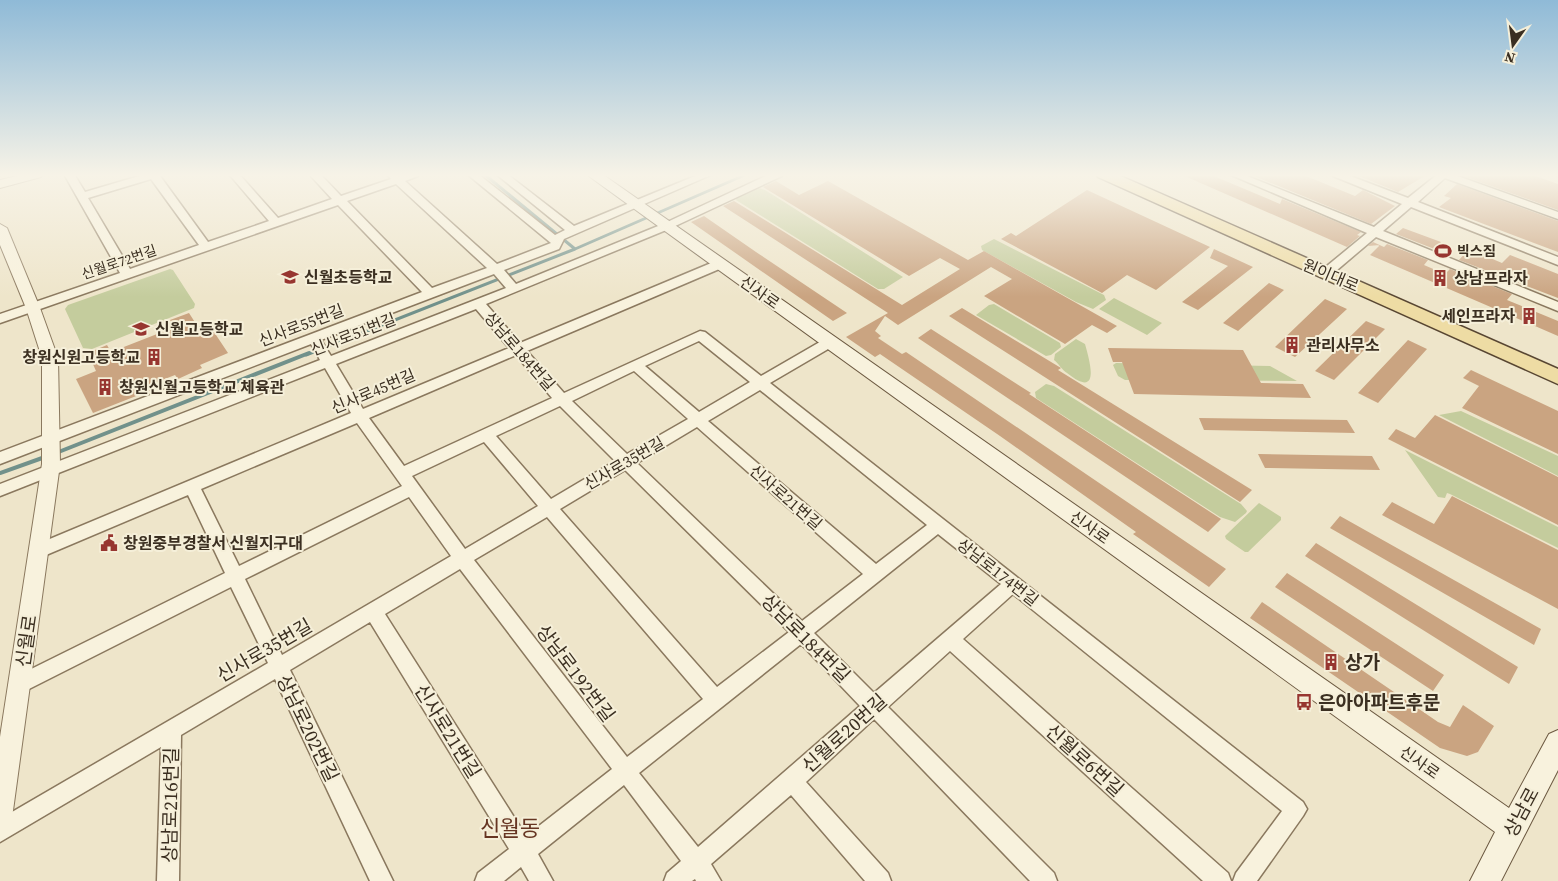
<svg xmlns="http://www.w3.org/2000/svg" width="1558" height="881" font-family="'Source Serif 4','Noto Sans KR',serif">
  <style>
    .green { fill: #c4cc9d }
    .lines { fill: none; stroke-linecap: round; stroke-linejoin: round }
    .stream-far1 { stroke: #71918b; stroke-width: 3 }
    .stream { stroke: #71918b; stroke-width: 4 }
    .building { fill: #caa481 }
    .minor-casing { stroke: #8a785e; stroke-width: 3 }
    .tertiary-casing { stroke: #8a785e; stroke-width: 2 }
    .secondary-casing { stroke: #6c5941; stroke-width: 2 }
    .primary-casing { stroke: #584632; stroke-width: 3 }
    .minor { fill: #f8f2dd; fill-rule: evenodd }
    .tertiary { fill: #f8f2dd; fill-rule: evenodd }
    .secondary { fill: #f8f2dd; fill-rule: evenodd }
    .primary { fill: #eedca4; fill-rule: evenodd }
    .labels { text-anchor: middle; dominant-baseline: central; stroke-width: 4; stroke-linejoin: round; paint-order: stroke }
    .far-poi-label { font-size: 14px; font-weight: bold; fill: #3b2f21; stroke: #f5efd9; text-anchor: start }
    .far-street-label { font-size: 14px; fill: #3b2f21; stroke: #f5efd9 }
    .street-label { font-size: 16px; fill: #3b2f21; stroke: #f5efd9 }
    .poi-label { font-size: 16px; font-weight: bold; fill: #3b2f21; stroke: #f5efd9; text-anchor: start }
    .near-street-label { font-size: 19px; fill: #3b2f21; stroke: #f5efd9 }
    .near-poi-label { font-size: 19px; font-weight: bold; fill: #3b2f21; stroke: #f5efd9; text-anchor: start }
    .near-quarter-label { font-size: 22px; fill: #663522; stroke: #f5efd9 }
  </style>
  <rect width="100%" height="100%" fill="#eee5ca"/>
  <path class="green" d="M759,188L765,190L903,277L884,289H878L736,200L737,197Z
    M994,239L1104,295L1106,300L1093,309L1076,302L982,250L981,246Z
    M170,269L173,270L195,304L194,308L92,349L83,348L65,309L68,305Z
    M1114,298L1162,323L1147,335L1099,309Z
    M994,304L1060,343L1061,347L1051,355L1046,356L976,315L989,305Z
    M1076,339L1085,344C1090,362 1101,400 1067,373C1062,370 1059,364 1054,360L1055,354Z
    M1116,363L1270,366L1297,381L1125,380L1118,376L1113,365Z
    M1046,384L1054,386L1241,504L1247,511L1246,513L1235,522L1220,517L1036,398L1035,392Z
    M1461,411L1558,456V476L1439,415Z
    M1405,450L1558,527V548L1450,494L1447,493L1445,498L1438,497Z
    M1259,503L1281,517V520L1248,552H1245L1226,539L1225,536Z"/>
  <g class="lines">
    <path class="stream-far1" d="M484,174L575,249
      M306,355L575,249L747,174"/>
    <path class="stream" d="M56,453L309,353
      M0,473L45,457"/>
  </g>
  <path class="building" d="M1180,174H1209L1280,204L1282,199L1361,232L1357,235L1360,236L1347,247Z
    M1249,174H1301L1355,196L1363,190L1395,206L1371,224Z
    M1354,174H1428L1398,192Z
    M1470,174H1530L1558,184V210L1466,177Z
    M776,181L799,195L828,181L968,260L984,251L1117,326L1107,333L1092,325L1065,344L984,296L1012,279L991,267L898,325L885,316L875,331L881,336L878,338L902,354L906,352L1226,569L1209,587L1133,534L1136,532L1000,436L880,354L875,357L846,337L888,313L723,206L734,201L902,305L960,269L940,258L909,276L763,187Z
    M1457,184L1558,221V252L1439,207L1451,198L1444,196Z
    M1087,190L1210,247L1156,290L1127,275L1102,293L1001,239L1011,233L1016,236Z
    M704,216L756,252L847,313L833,321L691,222Z
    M1403,228L1441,242L1435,249L1437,250L1396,234Z
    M1373,242L1384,247L1387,244L1428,260L1424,265L1445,274L1450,269L1512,294L1507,300L1558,321V336L1370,255L1380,245L1368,246Z
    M1214,249L1253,267L1198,310L1182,302L1228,266L1210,258Z
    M1469,249L1502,263L1510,255L1558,274V298L1459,260Z
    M1269,283L1284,290L1238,331L1223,323Z
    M1325,299L1347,309L1295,357L1275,347Z
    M962,308L1061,368L1058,370L1252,490L1240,502L949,316Z
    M189,313L198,327L208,323L228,353L200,365L202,368L178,379L175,375L157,382L159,387L93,413L76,379L96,371L88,353L107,345L111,352L175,327L170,320Z
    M1366,321L1385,329L1334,380L1315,371Z
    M931,329L1031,393L1029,394L1221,519L1208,532L918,338Z
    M1408,340L1427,349L1378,403L1358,393Z
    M1108,348L1243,350L1261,383L1303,384L1311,398L1134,394L1122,362H1113Z
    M1471,370L1558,411V454L1462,408L1479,386L1463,378Z
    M1435,415L1558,477V525L1388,439L1396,429L1415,438Z
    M1199,418L1347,420L1355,433L1204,430Z
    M1258,454L1372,456L1380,470L1265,468Z
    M1452,496L1558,550V609L1382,515L1392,502L1434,524Z
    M1340,516L1541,629L1534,645L1330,528Z
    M1316,543L1518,667L1509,684L1305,556Z
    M1287,573L1444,675L1433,691L1275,587Z
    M1262,602L1438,722L1450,727L1463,705L1494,726L1478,752L1467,756L1440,748L1250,618Z"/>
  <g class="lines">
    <g class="minor-casing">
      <path id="minor" d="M64,174H74L85,192L146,174H161L160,176L208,242L269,221L229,174H239L278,218L332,199L309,174H320L341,196L391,179L387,174L400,175L419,174L418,176L405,181L497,264L551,243L467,174H478L555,235L565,230L496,174H507L574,226L700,174H713L564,239L559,249L504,270L516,284L663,224L770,174H783L782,176L671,228L486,304L520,343L716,261H724L726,264L724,267L527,351L564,393L700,331L705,332L761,376L825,339H835L837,342L835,345L770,383L1303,802L1307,809L1303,816L1257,881H1233L1236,873L1282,811L1013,594L963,639L1228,873L1231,881H1203L950,651L888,707L1054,873L1057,881H1030L874,719L806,782L888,873L891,881H865L791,795L711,864L721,881H696L695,879L692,881H664L667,873L681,861L624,785L538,854L553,881H529L521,867L504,881H475L478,873L509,849L370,622L290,670L393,881H370L275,679L181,735L179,881H157L161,747L0,842V819L268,663L231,587L27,690L20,693L13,690L10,684L13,678L225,573L188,495L39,558L33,556L31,551L33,546L351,413L325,368L0,496V484L320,360L311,344L0,464V452L422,292L338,205L0,323V314L120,273ZM151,179L199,245L130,269L88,198ZM396,184L487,268L432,288L347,201ZM494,274L506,288L331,356L321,340ZM476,309L509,348L363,409L336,364ZM699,341L750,382L699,412L645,366ZM516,355L552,398L404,466L369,418ZM634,371L688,419L627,454L572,401ZM760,390L927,525L876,564L708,421ZM560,406L615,461L551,499L496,436ZM357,423L402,486L239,566L201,489ZM697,427L863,574L802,621L637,463ZM484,442L538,506L465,549L412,476ZM625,470L789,632L717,687L560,509ZM409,497L451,556L282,655L245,579ZM547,517L703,699L627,757L474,560ZM938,534L1001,584L874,693L814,633ZM460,569L612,769L526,836L385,614ZM801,644L860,706L698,847L639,773Z
        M1229,174H1242L1374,227L1402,204L1333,176L1332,174H1345L1408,198L1438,174H1452L1558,212V219L1445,178L1418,202L1558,257V265L1411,207L1383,231L1558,302V311L1376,237L1330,276H1322L1320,273L1322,270L1367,233Z"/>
    </g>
    <g class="tertiary-casing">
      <path id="tertiary" d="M25,174H43L41,177L0,188V180Z
        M0,224L7,228L40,308L58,358L60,464L12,818L9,827L0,830V737L42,464V358L26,308L0,245Z"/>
    </g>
    <g class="secondary-casing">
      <path id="secondary" d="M586,174H602L1509,808L1549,734L1558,730V770L1501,881H1470L1495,832Z"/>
    </g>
    <g class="primary-casing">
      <path id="primary" d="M1096,174H1116L1558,369V384L1098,177Z"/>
    </g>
    <use href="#minor" class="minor"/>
    <use href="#tertiary" class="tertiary"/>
    <use href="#secondary" class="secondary"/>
    <use href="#primary" class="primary"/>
  </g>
  <linearGradient id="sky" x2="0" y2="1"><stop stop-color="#8fbad7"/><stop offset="0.59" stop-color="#f7f3e7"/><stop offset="1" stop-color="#f7f3e7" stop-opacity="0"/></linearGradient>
  <rect width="1558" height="297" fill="url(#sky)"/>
  <defs>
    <g id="stadium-bare" transform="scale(1.35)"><path d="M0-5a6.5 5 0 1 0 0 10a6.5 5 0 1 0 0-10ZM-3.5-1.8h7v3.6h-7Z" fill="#973630" stroke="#f5efd9" stroke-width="2.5" paint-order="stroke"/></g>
    <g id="school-bare" transform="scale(1.35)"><path d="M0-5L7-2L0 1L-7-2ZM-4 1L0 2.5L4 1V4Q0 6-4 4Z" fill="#973630" stroke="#f5efd9" stroke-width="2.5" paint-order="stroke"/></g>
    <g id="building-bare" transform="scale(1.35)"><path d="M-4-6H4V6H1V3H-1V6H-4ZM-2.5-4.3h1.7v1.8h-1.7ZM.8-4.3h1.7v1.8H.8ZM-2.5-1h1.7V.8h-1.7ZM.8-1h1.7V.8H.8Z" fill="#973630" stroke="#f5efd9" stroke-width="2.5" paint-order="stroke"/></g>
    <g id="civic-bare" transform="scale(1.35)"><path d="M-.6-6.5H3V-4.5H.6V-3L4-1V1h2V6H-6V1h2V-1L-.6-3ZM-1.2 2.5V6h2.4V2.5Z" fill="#973630" stroke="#f5efd9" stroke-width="2.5" paint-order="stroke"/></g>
    <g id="bus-bare" transform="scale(1.35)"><path d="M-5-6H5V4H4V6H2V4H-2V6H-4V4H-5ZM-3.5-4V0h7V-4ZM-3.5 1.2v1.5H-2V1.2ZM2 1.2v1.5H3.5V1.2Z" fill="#973630" stroke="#f5efd9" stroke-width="2.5" paint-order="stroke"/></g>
  </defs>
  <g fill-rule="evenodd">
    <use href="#stadium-bare" x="1443" y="251"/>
    <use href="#school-bare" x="290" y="277"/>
    <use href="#building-bare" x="1440" y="278"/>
    <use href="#building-bare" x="1529" y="316"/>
    <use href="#school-bare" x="141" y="329"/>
    <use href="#building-bare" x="1292" y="345"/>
    <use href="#building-bare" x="154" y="357"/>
    <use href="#building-bare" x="105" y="387"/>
    <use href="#civic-bare" x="109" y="543"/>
    <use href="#building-bare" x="1331" y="662"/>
    <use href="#bus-bare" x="1304" y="702"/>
  </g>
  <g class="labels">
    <g class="far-poi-label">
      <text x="1457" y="251">빅스짐</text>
    </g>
    <g class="far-street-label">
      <text transform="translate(119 262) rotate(-19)">신월로72번길</text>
    </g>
    <g class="street-label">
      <text transform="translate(1331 275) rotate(23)">원이대로</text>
      <text transform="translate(760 292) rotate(35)">신사로</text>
      <text transform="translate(301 325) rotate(-21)">신사로55번길</text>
      <text transform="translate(353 334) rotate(-21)">신사로51번길</text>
      <text transform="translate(520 351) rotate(49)">상남로184번길</text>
      <text transform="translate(373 391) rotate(-23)">신사로45번길</text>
      <text transform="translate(624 463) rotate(-30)">신사로35번길</text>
      <text transform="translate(786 497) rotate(41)">신사로21번길</text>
      <text transform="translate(1090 527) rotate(35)">신사로</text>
      <text transform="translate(998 572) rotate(38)">상남로174번길</text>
      <text transform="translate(1420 762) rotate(35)">신사로</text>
    </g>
    <g class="poi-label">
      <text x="304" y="277">신월초등학교</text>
      <text x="1454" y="278">상남프라자</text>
      <text x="1515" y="316" text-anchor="end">세인프라자</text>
      <text x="155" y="329">신월고등학교</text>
      <text x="1306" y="345">관리사무소</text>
      <text x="140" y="357" text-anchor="end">창원신원고등학교</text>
      <text x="119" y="387">창원신월고등학교 체육관</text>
      <text x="123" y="543">창원중부경찰서 신월지구대</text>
    </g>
    <g class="near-street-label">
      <text transform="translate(806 638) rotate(45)">상남로184번길</text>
      <text transform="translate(26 641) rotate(-82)">신월로</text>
      <text transform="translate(264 650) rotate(-30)">신사로35번길</text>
      <text transform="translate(576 673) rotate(53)">상남로192번길</text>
      <text transform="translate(308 728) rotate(64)">상남로202번길</text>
      <text transform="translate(448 731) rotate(58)">신사로21번길</text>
      <text transform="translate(844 733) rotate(-42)">신월로20번길</text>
      <text transform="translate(1085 760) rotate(42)">신월로6번길</text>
      <text transform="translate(170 805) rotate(-89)">상남로216번길</text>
      <text transform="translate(1521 812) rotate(-62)">상남로</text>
    </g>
    <g class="near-poi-label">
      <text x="1345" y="662">상가</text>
      <text x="1318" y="702">은아아파트후문</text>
    </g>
    <g class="near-quarter-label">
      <text x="510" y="828">신월동</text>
    </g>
  </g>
  <g transform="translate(1513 45) rotate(194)" stroke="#f5efd9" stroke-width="4" paint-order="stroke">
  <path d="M0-4L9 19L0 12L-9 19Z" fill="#3b2f21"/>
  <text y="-8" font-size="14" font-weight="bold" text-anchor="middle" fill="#3b2f21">N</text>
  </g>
</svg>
